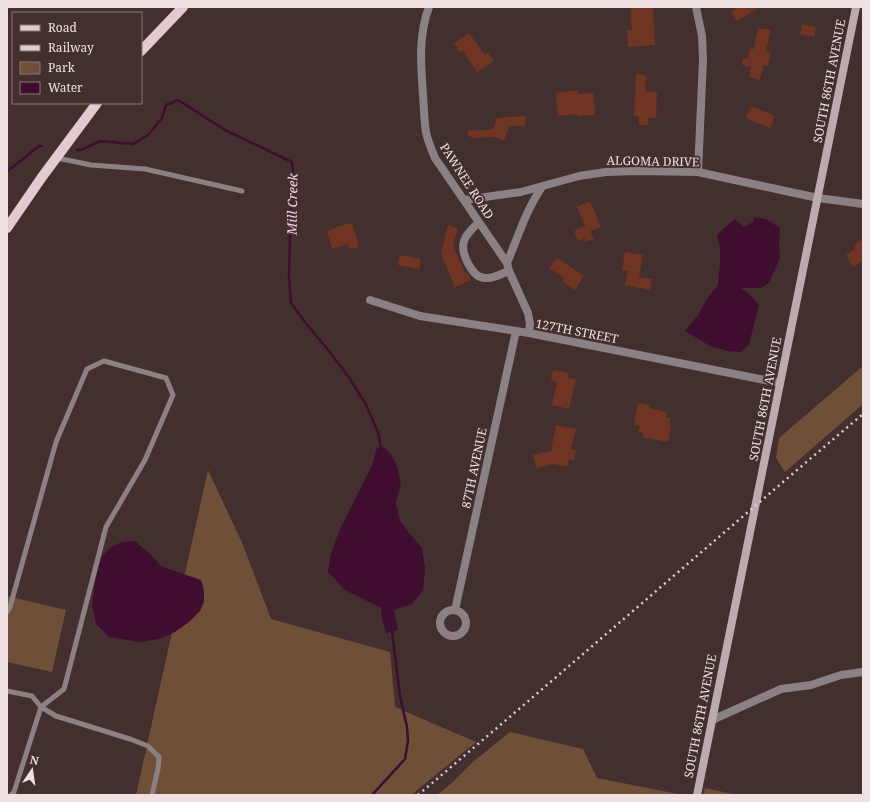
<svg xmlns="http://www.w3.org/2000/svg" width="870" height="802" font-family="'Noto Serif',serif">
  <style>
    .green { fill: #704f38 }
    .water { fill: #3f0d2f }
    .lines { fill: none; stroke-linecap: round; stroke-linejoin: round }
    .stream { stroke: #3f0d2f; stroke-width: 2.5 }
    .building { fill: #6f3422 }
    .lane { stroke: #8b8083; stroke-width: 5 }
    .street { stroke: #8b8083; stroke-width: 8 }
    .secondary { stroke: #bcaaae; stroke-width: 8 }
    .primary { stroke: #e1cad0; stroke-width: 10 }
    .rail { stroke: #dccece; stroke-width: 2.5; stroke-dasharray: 2 4; stroke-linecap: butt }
    .labels { text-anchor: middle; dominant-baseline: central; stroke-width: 4; stroke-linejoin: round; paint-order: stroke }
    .street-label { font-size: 12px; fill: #f0e2e2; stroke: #442f2f }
    .water-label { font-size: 13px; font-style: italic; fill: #f6d2e6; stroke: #442f2f }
  </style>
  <rect width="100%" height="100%" fill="#442f2f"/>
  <path class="green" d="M863,366V404L785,472L776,458L779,438Z
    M208,470L243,545L271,619L390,652L395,707L476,742L411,795H136Z
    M7,596L66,610L52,672L7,662Z
    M510,732L583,749L597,778L683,795H437L453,782L474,761Z
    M705,788L737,795H703Z"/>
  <path class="water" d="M754,217L766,219L780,228L779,241L780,258L769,283L761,288H741L749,294L759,305L749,344L741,352L728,351L710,346L685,331L699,314L706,300L718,285L720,264V248L717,236L724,228L735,219L744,227L753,222Z
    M384,447L391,454L397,467L401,483L396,503L400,521L409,533L422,548L425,568L423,590L412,604L394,610L398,630L386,633L382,618L381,608L345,590L328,572L331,553L341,527L372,465L377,448Z
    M135,541L148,552L161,566L201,580L204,590V602L200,611L189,622L175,632L159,639L140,642L109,637L96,624L92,603L96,577L102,556L111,547L122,542Z"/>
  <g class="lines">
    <path class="stream" d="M77,150H81L100,141L133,144L148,135L162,118L166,105L178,100L225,130L292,162L294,180L291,202L289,277L291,303L308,326L329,351L350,379L366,405L378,432L381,448
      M7,170H9L39,146H42
      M372,795L405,759L408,741L407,727L400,696L392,631"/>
  </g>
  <path class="building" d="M631,7H653L655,45L628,47L627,30H632L630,10L631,11Z
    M740,7H761L736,21L731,12Z
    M802,24L816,27L814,37L800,34Z
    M758,28L771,30L766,51L771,52L768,66L763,65L760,80L749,77L751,67L742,65L743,58L748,59L750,49H754Z
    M469,33L485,55L488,53L494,61L477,72L462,50L460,52L454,43Z
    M636,74L646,75L645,91L657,92L656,118H648V125H639V116H634Z
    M577,90L578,94L593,93L595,115L578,116L577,114L558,116L556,93Z
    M751,106L775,116L770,128L746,118Z
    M525,116L526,122L524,127L520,126H509L504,141L495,137L474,138L468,136L467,131L493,129L497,118Z
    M590,201L601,227L590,231L594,239L585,242L584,238L578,241L574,231L585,226L577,207Z
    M352,223L359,247L349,249L348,244L332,249L327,231L336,228V227Z
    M448,225L458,228L453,246L465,273L467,272L471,280L455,287L441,254Z
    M863,239V261L853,267L846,255L855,249L853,246Z
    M625,252L643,255L639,277L652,279L650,290L625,285L628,271L622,270Z
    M400,255L421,259L419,269L398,265Z
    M557,258L584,276L575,290L562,281L564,278L549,268Z
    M553,370L569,373L568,378L576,379L569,409L552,405L557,382L551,380Z
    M638,403L650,405L649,408L667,412L666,418H671L670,424H671L668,442L642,437L643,433L638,432L640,426L634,425Z
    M556,425L576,429L571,449L576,450L574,460L569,459L567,467L554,464L536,468L533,455L551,451Z"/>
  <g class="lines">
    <path class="lane" d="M57,158L91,165L145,169L242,191
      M7,612L10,607L56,442L87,369L104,361L166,378L173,395L145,460L106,527L64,689L41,707L14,792L11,795
      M7,691L32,696L41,707L56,716L130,739L148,746L159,757L158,769L152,795"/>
    <path class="street" d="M429,7C418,36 421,66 423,95C424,108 424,120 426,132C428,142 432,150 435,158L507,263L509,271L528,313L530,324L529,333
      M696,7L702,36L703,59L698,172
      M464,200L521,192L579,176L606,172L638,171L698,172L818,198L863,204
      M479,222C474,227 466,234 464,241C460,252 472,278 485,278C493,279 501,274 509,271
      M507,263C518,237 526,210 542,187
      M370,300L420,316L529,333L780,383
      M455,610L516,331
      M440 623a13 13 0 1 1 26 0a13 13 0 1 1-26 0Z
      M712,720L781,689L811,685L841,675L863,672"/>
    <path class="secondary" d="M697,795L856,7"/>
    <path class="primary" d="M141,51L183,7
      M7,228L42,177L97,103"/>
    <path class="rail" d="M418,795C567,669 714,540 863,414"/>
  </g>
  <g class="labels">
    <g class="street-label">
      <text transform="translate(829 81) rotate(-79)">SOUTH 86TH AVENUE</text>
      <text transform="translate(653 161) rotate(1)">ALGOMA DRIVE</text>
      <text transform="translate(467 181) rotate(57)">PAWNEE ROAD</text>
      <text transform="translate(577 331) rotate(11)">127TH STREET</text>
      <text transform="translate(765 399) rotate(-79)">SOUTH 86TH AVENUE</text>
      <text transform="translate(474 468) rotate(-78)">87TH AVENUE</text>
      <text transform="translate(700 716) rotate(-79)">SOUTH 86TH AVENUE</text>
    </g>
    <g class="water-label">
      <text transform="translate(292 204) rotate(-89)">Mill Creek</text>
    </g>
  </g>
  <rect width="870" height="802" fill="none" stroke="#f0e2e2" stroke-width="16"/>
  <rect x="12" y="12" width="130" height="92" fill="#442f2f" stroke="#897777"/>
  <rect x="20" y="25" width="20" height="6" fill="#e1cad0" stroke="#897777"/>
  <text x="48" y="32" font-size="12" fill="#f0e2e2">Road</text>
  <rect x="20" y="45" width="20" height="6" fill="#dccece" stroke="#897777"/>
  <text x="48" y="52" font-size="12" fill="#f0e2e2">Railway</text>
  <rect x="20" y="62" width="20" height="12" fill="#704f38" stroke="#897777"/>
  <text x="48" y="72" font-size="12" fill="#f0e2e2">Park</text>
  <rect x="20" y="82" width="20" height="12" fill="#3f0d2f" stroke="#897777"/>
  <text x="48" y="92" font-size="12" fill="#f0e2e2">Water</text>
  <g transform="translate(32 770) rotate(13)" stroke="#442f2f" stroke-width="3" paint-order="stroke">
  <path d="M0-3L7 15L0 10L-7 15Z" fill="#f0e2e2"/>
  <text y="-6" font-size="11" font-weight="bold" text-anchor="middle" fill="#f0e2e2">N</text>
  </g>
</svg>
